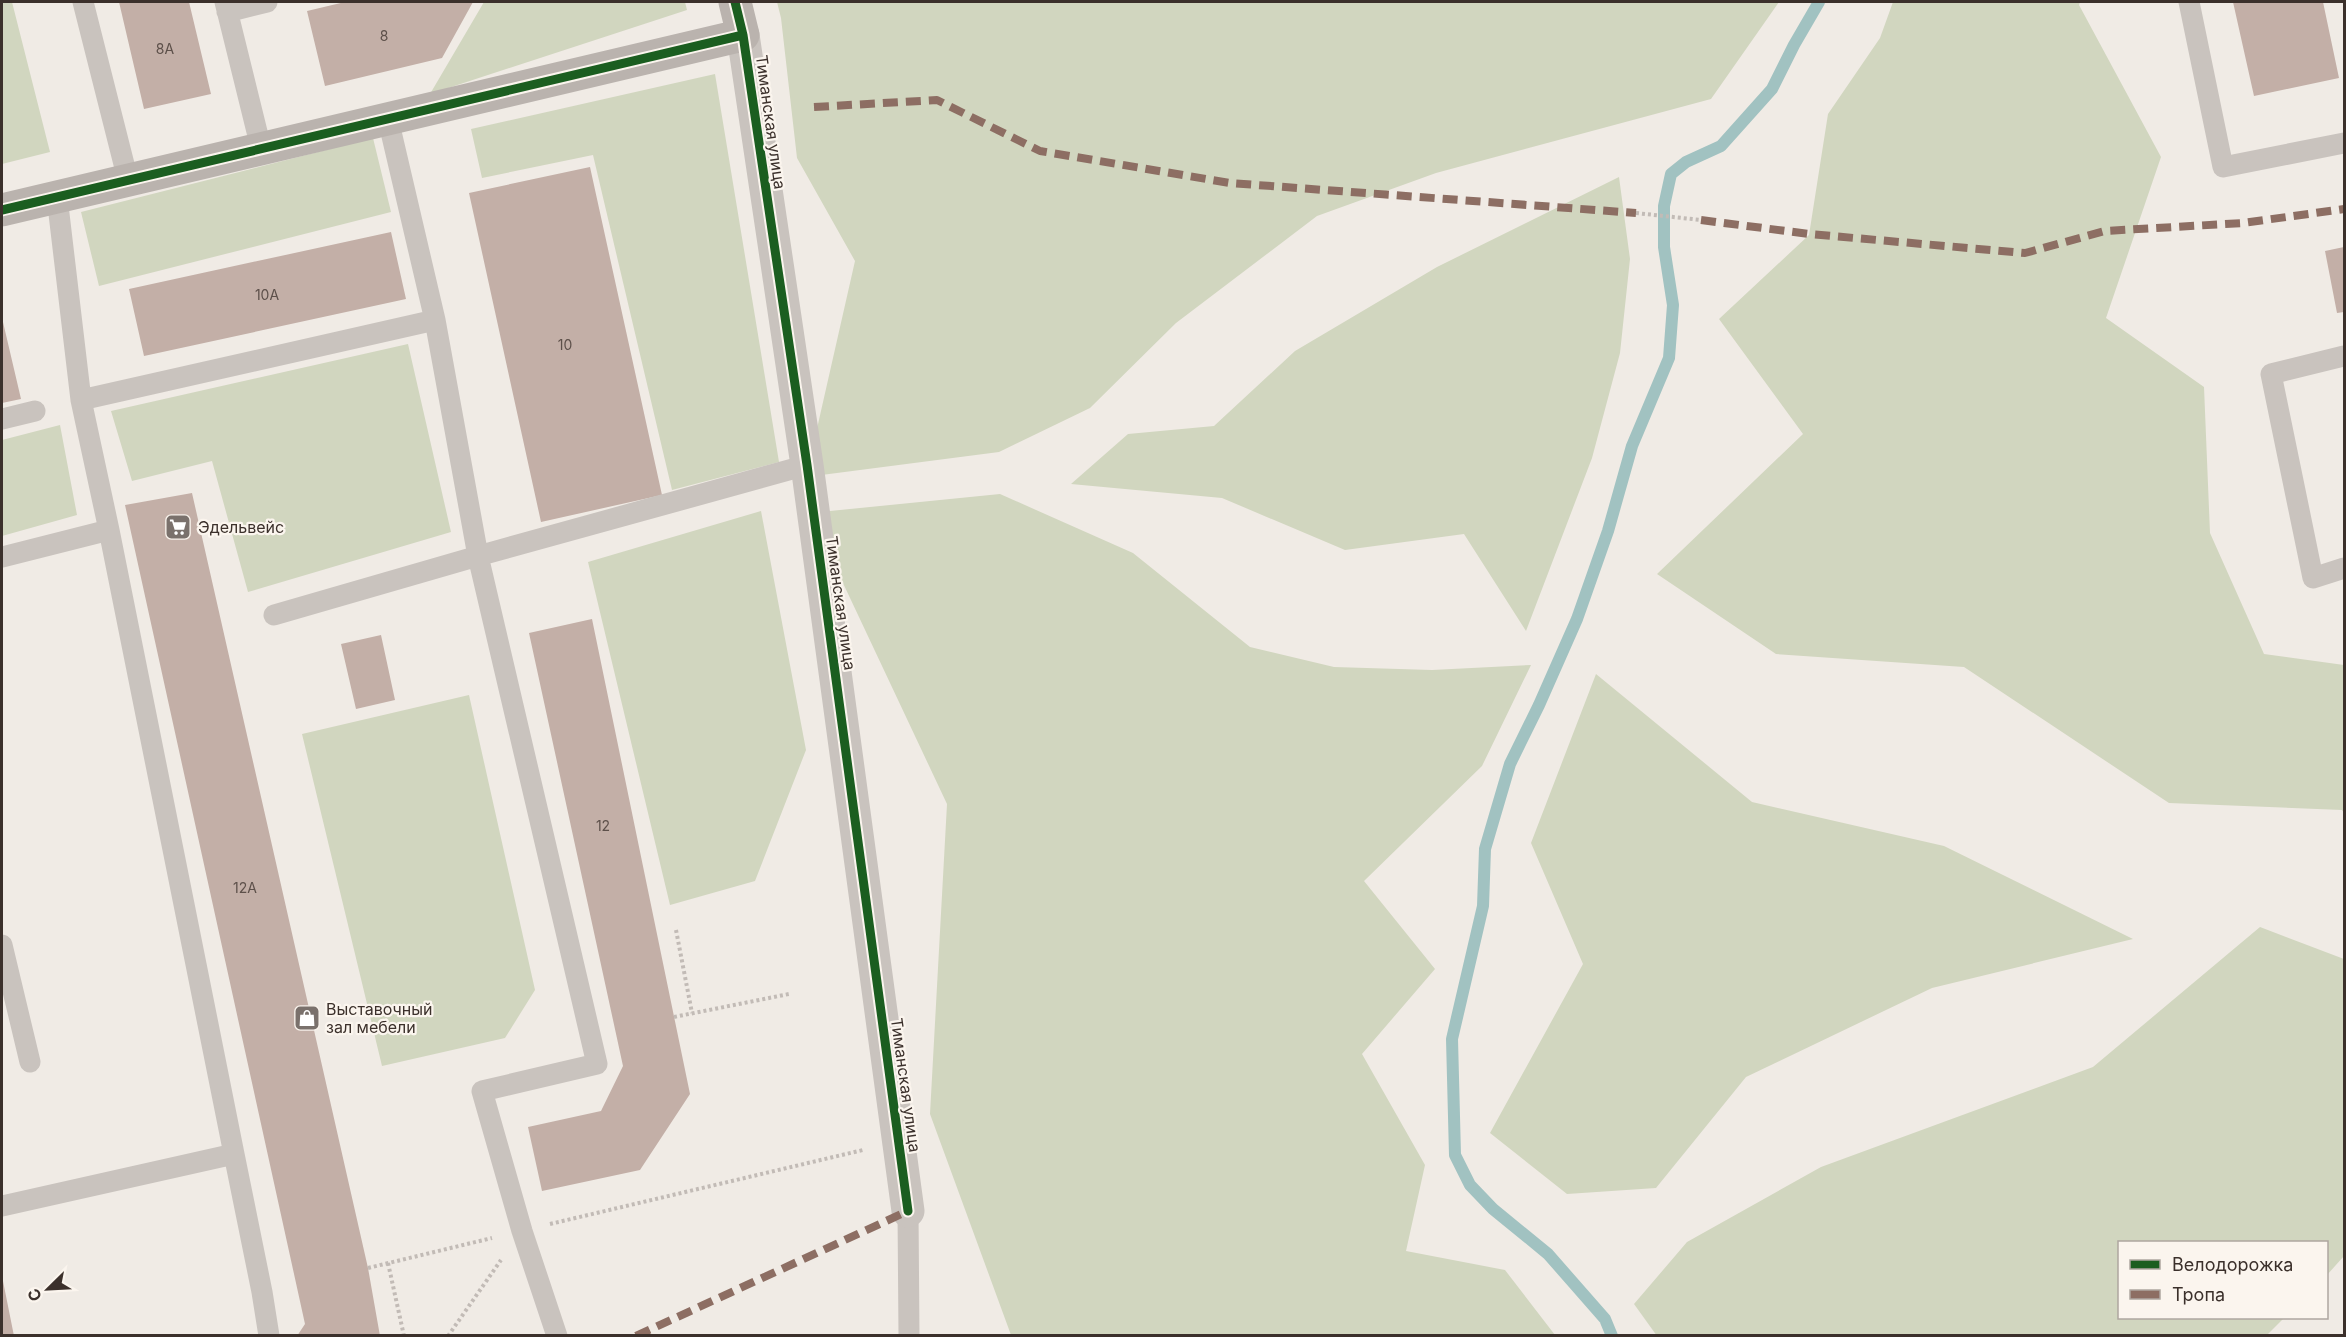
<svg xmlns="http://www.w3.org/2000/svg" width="2346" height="1337" font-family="Inter,sans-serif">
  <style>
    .green { fill: #d1d6bf }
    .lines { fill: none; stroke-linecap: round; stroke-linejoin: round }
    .stream { stroke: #a1c2c1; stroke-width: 12 }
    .building { fill: #c3afa7 }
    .path { stroke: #c2bbb6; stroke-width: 4; stroke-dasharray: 3 3; stroke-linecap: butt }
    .lane { stroke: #c9c3be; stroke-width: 21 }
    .street { stroke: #c9c3be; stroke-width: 33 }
    .secondary { stroke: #bab3ae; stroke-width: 33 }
    .quiet { stroke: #8d6e63; stroke-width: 8; stroke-dasharray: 15 8; stroke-linecap: butt }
    .cycleway-casing { stroke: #fbf5ee; stroke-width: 13 }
    .cycleway { stroke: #1b5e20; stroke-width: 9 }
    .labels { text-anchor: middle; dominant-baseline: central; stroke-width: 4.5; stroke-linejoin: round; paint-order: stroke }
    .number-label { font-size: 14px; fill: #5d504a }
    .street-label { font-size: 16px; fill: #3b302b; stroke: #fbf5ee }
    .poi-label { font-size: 16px; fill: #3b302b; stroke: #fbf5ee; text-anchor: start }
  </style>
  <rect width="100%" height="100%" fill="#f0ebe5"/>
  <path class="green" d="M2,2H12L50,152L2,164Z
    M484,2H685L687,10L430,94Z
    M777,2H1779L1711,99L1436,173L1317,216L1176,323L1090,408L999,452L806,477L855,261L797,158L781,18Z
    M1893,2H2080L2079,5L2161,157L2106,318L2204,387L2210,533L2264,654L2344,665V813L2342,810L2169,803L1964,667L1776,654L1657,574L1803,434L1719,319L1809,235L1828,114L1880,38Z
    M715,74L779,462L672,490L593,155L482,178L471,129Z
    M373,138L391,212L99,286L81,212Z
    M1619,177L1630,259L1620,353L1592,458L1526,631L1464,534L1345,550L1222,498L1071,484L1128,434L1214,426L1295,351L1437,267Z
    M408,344L451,532L248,592L212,461L132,481L111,411Z
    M60,425L77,515L2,536V440Z
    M1000,494L1133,553L1250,647L1334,667L1432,670L1531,665L1482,766L1364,881L1435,969L1362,1054L1425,1165L1406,1251L1505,1270L1555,1335H1011L930,1114L947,804L810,513Z
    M761,511L806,750L755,881L670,905L588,562Z
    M1596,674L1752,802L1944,846L2133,939L1932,988L1746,1077L1656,1188L1567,1194L1490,1133L1583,964L1531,843Z
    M469,695L535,990L505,1038L382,1066L302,734Z
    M2260,927L2344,959V1256L2327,1275L2326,1242H2120V1318H2284L2267,1335L1657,1336L1634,1304L1687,1242L1821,1167L2093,1067Z"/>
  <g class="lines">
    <path class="stream" d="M1612,1336L1605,1319L1548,1254L1493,1209L1470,1185L1455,1155L1452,1039L1483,906L1485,849L1510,764L1539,705L1577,619L1608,531L1632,446L1669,358L1673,305L1664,247V206L1671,174L1686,162L1721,146L1772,89L1794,45L1819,2"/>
  </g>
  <path class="building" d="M119,2H189L211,94L144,109Z
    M345,2H473L442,58L325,86L307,11Z
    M2233,2H2323L2339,78L2254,96Z
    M590,167L662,495L541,522L469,193Z
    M391,232L406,299L144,356L129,289Z
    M2344,247V312L2337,313L2325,251Z
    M2,322H3L21,399L2,403Z
    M192,493L368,1268L380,1336H297L305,1324L125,505Z
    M592,619L690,1094L640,1170L542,1191L528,1127L601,1111L623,1066L529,633Z
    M381,635L395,700L356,709L341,644Z
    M3,1281L14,1336H2Z"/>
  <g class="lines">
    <path class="path" d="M1636,213L1701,220
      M676,930L692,1013
      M674,1017L789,994
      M550,1224L863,1150
      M388,1263L404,1336
      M368,1268L492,1238
      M448,1336L501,1260"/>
    <path class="lane" d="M83,2L128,180
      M225,2L261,148
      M2189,2L2223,167L2344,143
      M227,12L267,2
      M57,197L81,400L435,320
      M2344,356L2271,374L2313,578L2344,568
      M2,419L35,411
      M2,557L109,530
      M274,615L478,556L435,320L388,119
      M2,945L30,1062
      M234,1154L262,1292L269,1336
      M2,1206L234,1154L109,530L81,400
      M908,1211L909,1336
      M557,1336L522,1231L482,1091L597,1064L478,556L807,465"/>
    <path class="street" d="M743,35L807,465L908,1211"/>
    <path class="secondary" d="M2,210L743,35L735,2"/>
    <path class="quiet" d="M814,107L937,100L1040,151L1230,183L1636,213
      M1701,220L1809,234L2025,253L2105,231L2243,223L2344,209
      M636,1336L908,1211"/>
    <g class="cycleway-casing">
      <path id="cycleway" d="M735,2L743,35L807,465L908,1211
        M2,210L743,35"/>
    </g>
    <use href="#cycleway" class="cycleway"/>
  </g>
  <defs>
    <g id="supermarket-square" transform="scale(1.35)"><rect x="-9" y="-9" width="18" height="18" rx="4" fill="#7a716c" stroke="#fbf5ee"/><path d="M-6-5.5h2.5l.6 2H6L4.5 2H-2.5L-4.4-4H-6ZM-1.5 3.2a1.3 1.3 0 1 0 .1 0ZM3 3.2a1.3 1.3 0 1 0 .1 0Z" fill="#fff"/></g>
    <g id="shop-square" transform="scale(1.35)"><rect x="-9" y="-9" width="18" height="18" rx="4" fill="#7a716c" stroke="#fbf5ee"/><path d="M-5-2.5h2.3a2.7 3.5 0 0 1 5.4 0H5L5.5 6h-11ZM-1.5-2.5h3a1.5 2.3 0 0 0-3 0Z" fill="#fff"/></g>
  </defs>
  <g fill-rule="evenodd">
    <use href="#supermarket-square" x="178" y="527"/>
    <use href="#shop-square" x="307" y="1018"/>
  </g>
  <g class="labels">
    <g class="number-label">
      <text x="384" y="35">8</text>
      <text x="165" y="48">8А</text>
      <text x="267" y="294">10А</text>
      <text x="565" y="344">10</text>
      <text x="603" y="825">12</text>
      <text x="245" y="887">12А</text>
    </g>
    <g class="street-label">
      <text transform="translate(771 122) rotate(82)">Тиманская улица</text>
      <text transform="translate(841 603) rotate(82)">Тиманская улица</text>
      <text transform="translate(906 1085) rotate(82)">Тиманская улица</text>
    </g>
    <g class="poi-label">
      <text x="198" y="527">Эдельвейс</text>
      <text x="326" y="1009">Выставочный<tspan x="326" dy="18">зал мебели</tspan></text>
    </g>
  </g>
  <rect width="2346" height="1337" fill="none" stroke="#3b302b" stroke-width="6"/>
  <rect x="2118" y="1241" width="210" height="78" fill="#fbf5ee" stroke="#aea6a0" stroke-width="1.5"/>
  <rect x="2130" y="1260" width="30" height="9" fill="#1b5e20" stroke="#aea6a0" stroke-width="1.5"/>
  <text x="2172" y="1271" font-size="18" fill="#3b302b">Велодорожка</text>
  <rect x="2130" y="1290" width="30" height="9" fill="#8d6e63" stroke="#aea6a0" stroke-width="1.5"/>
  <text x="2172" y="1301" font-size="18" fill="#3b302b">Тропа</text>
  <g transform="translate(48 1289) rotate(246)" stroke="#fbf5ee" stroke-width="4.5" paint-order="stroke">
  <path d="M0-4.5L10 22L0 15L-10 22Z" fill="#3b302b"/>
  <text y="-9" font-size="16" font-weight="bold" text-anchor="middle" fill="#3b302b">С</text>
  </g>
</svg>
